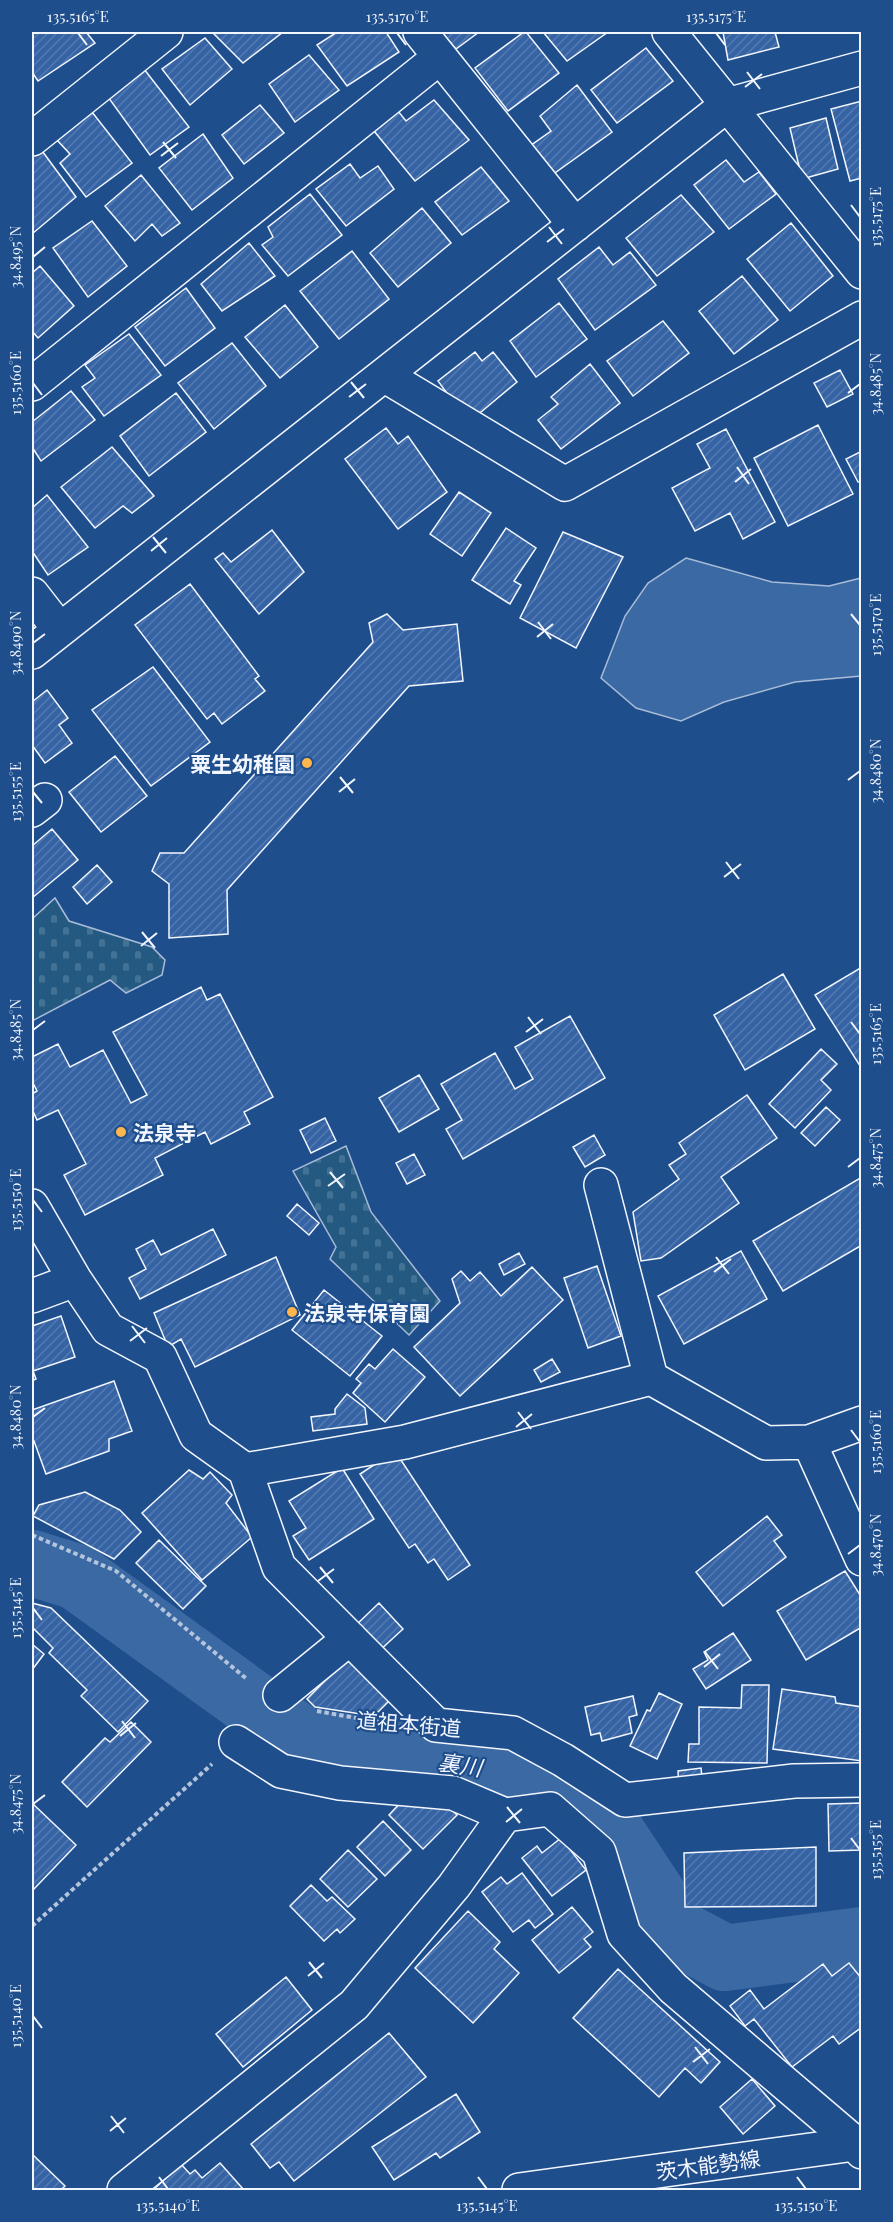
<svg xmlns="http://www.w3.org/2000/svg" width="893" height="2222" font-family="'Playfair Display','Noto Sans JP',serif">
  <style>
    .cemetery { fill: url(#cemetery-stones); stroke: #a8bbd7; stroke-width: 1.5 }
    .water { fill: #3b69a3; stroke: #a8bbd7; stroke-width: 1.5 }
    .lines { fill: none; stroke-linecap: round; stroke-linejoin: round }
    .river { stroke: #3b69a3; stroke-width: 66 }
    .building { fill: url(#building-hatch); stroke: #f2f6ff; stroke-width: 1.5 }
    .minor-casing { stroke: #f2f6ff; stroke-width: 36 }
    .major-casing { stroke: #f2f6ff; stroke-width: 36 }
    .path { stroke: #b3c4dc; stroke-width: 4; stroke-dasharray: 4.5 3; stroke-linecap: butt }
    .minor { stroke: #1f4e8c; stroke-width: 33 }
    .major { stroke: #1f4e8c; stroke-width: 33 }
    .ticks { fill: none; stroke: #f2f6ff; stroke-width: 2 }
    .poi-dot { fill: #ffb74d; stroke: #1f4e8c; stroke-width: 2 }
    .labels { text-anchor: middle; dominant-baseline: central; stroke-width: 4.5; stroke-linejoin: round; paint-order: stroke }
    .poi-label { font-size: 21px; font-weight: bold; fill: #f2f6ff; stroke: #1f4e8c; text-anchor: start }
    .street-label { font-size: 21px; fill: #f2f6ff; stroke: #1f4e8c }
    .water-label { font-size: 22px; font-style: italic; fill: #f2f6ff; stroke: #1f4e8c }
    .neatline { fill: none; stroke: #f2f6ff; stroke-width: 2 }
    .ticks-label { font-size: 15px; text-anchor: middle; fill: #f2f6ff }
  </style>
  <defs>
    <pattern id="cemetery-stones" width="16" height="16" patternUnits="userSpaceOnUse" patternTransform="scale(1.5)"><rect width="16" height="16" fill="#245a82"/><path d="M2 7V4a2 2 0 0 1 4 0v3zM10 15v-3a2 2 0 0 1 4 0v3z" fill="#447295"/></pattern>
    <pattern id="building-hatch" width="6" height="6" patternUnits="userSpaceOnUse" patternTransform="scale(1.5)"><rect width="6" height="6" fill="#3563a3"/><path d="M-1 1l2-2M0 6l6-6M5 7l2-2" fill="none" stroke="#537ab1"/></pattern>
  </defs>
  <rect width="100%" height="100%" fill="#1f4e8c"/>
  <path class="cemetery" d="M55,898L69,921L152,947L165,960L162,975L126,993L110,980L32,1021V919Z
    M346,1146L371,1212L440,1301L409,1335L330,1259L336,1247L293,1171Z"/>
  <path class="water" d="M686,558L772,582L829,586L861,578V676L795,682L724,702L681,721L636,708L601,678L625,616L648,583Z"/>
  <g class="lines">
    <path class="river" d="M32,1563L77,1577L304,1741L542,1776L600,1815L678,1933L725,1958L862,1940"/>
  </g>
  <path class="building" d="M34,32H86L95,43L38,81L32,72V33Z
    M212,32H283L243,63Z
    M337,32H386L399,52L347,86L317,45Z
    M441,32H479L456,49Z
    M524,32H526L559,73L508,111L475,68Z
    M543,32H608L567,61Z
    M723,32H775L779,47L728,60Z
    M205,38L232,69L190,105L162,69Z
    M646,48L673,81L617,123L591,90Z
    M309,55L339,90L295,122L269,84Z
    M144,69L189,127L150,155L108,97Z
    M577,85L612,132L552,175L530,146L551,131L540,116Z
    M434,100L469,140L415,181L374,131L398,111L406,121Z
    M862,101V178L850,181L831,109Z
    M260,105L284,133L244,164L222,135Z
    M92,112L132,163L86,197L60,163L70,154L56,139Z
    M826,118L838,169L802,179L790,128Z
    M203,134L233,178L192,210L159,168Z
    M37,144L76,197L32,234V149Z
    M726,160L744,182L759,172L776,194L729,229L694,185Z
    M350,164L360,178L378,166L394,189L346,226L316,189Z
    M481,167L509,201L462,235L435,202Z
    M141,175L180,223L162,236L152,224L135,241L105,206Z
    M310,194L342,235L288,276L262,245L273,237L268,227Z
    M681,195L714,232L657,276L626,238Z
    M422,208L451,243L398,287L370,253Z
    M92,221L127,266L88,297L53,248Z
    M791,223L833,276L790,311L747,259Z
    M249,243L275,276L222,311L201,284Z
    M599,247L613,265L630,252L656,285L595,330L558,279Z
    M352,251L389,299L339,339L300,291Z
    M40,266L74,306L38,338L32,331V273Z
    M742,276L778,320L734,354L699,311Z
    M186,288L215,328L165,366L135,327Z
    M559,303L587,339L536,377L510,341Z
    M285,305L318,347L280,378L245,337Z
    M663,321L689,353L633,396L607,361Z
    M129,334L161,375L104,416L82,387L95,378L85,365Z
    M232,343L266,386L214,429L178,383Z
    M475,352L482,361L493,352L517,382L475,417L465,405L459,410L438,381Z
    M590,364L620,403L561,449L538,420L558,404L551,397Z
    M840,370L853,394L827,407L814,383Z
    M71,391L95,420L41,461L32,447V422Z
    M176,393L206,432L149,476L120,436Z
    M818,425L853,494L788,526L754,458Z
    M386,428L398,444L408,436L447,492L398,529L345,459Z
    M726,429L775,522L743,539L730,513L695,531L672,488L710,468L697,444Z
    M112,447L154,496L132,513L123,506L95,528L61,487Z
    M862,451V481L858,482L846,459Z
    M459,492L491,513L462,556L430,534Z
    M47,495L88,547L48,575L32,551V508Z
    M506,528L536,548L514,581L521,585L510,604L472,580Z
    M272,530L304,572L259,614L215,559L223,553L231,562Z
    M563,532L623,557L576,648L520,618Z
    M190,584L259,676L255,679L265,691L222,724L214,713L207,719L135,625Z
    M387,614L403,630L457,624L463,681L409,686L227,890L228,934L169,938V884L152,871L160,853H184L373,642L369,623Z
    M153,667L210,742L151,786L92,710Z
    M47,690L68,718L59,725L72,743L45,763L32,745V702Z
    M115,756L147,796L101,832L69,792Z
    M52,829L78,860L32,898V846Z
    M97,865L112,882L87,904L73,887Z
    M862,967V1069L815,995Z
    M783,974L815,1029L745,1070L714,1015Z
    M201,987L207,1000L220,994L273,1097L244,1112L250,1124L211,1144L205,1132L155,1158L163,1175L85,1215L64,1175L86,1164L58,1110L37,1120L32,1109V1094L37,1091L32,1081V1057L58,1044L70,1067L103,1050L131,1103L147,1095L113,1032Z
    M570,1016L605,1078L463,1159L446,1129L462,1120L441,1084L495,1053L515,1089L533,1079L515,1047Z
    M821,1049L837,1064L821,1080L831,1090L795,1128L769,1104Z
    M419,1075L439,1109L399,1132L379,1098Z
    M747,1095L777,1138L721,1177L739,1203L661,1258L641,1261L633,1212L679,1179L669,1165L686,1154L679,1143Z
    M826,1107L840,1120L815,1146L801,1133Z
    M325,1118L336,1141L311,1153L300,1130Z
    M594,1135L605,1155L585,1167L573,1147Z
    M414,1154L425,1175L407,1184L396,1163Z
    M862,1177V1245L783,1291L753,1241Z
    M297,1204L319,1223L309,1235L287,1216Z
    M213,1229L226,1255L140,1299L129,1278L146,1269L136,1249L153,1240L161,1255Z
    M741,1251L767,1299L684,1344L658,1296Z
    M519,1253L525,1264L504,1275L499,1264Z
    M276,1257L300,1315L195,1367L181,1339L168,1347L154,1313Z
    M597,1266L621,1336L588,1348L564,1278Z
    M532,1267L563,1300L460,1396L414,1347L460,1303L452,1279L461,1271L470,1281L480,1272L501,1296Z
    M324,1290L382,1336L350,1376L292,1330Z
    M61,1316L75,1357L33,1371L36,1379L32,1381V1326Z
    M393,1349L425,1377L385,1422L353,1393L361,1383L356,1379L369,1364L375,1369Z
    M552,1359L560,1372L541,1382L534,1370Z
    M114,1381L132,1431L109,1439V1451L46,1474L34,1441L32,1442V1410Z
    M347,1394L365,1408L367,1424L313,1431L311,1417L335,1414V1409Z
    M395,1451L470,1565L448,1580L434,1559L428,1563L415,1544L409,1548L360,1474Z
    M342,1468L374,1519L309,1560L293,1536L306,1528L289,1501Z
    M189,1470L203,1479L210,1472L232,1495L226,1503L252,1537L202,1580L142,1513Z
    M85,1492L120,1510L141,1532L114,1559L33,1516L39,1505Z
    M767,1516L782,1535L774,1541L786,1557L723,1606L696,1572Z
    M159,1540L206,1586L183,1609L136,1563Z
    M845,1571L862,1598V1627L806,1660L777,1611Z
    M32,1603L51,1608L148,1701L118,1732L81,1696L87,1690L49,1653L53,1648L32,1627Z
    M379,1603L403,1629L378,1652L354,1627Z
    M733,1633L751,1660L706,1689L693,1669L708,1660L704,1652Z
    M32,1644L44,1654L32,1670Z
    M350,1655L393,1697L374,1716L315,1707L307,1699Z
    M742,1685H769L767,1763L688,1762L689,1744H699V1707L741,1708Z
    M782,1689L835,1697L836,1703L862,1707V1761L773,1749Z
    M659,1693L682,1704L657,1759L630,1746L647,1710L650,1711Z
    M633,1696L637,1715L629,1717L632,1733L602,1741L600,1733L591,1735L585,1707Z
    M131,1722L151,1742L87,1807L62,1782L105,1738L110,1742Z
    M701,1768L703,1786L679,1788L678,1771Z
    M403,1800L443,1801L457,1815L423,1849L389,1815Z
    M32,1803L76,1845L34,1889L32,1887Z
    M862,1803V1850L829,1851L828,1804Z
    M383,1821L411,1850L385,1876L357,1847Z
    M561,1838L586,1870L552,1896L522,1858L537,1846L542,1853Z
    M816,1847V1906L685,1907L684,1853Z
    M348,1850L377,1879L348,1907L320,1879Z
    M522,1873L553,1914L535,1928L529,1920L513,1932L482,1892L501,1877L507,1884Z
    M311,1885L327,1901L332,1897L355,1919L340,1933L337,1929L324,1941L290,1906Z
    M572,1907L593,1932L584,1939L591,1947L559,1973L532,1940Z
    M468,1911L500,1942L494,1949L519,1973L473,2023L415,1968Z
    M849,1963L862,1979V2027L839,2044L833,2036L792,2067L754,2019L745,2026L730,2006L750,1990L764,2009L823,1964L832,1976Z
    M618,1969L720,2062L701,2083L685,2068L659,2097L573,2018Z
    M286,1977L312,2010L243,2067L216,2034Z
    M389,2033L426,2077L294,2181L279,2162L270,2168L251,2144Z
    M752,2079L775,2106L743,2134L720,2107Z
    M456,2094L480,2132L440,2158L436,2153L394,2180L372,2147Z
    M32,2154L65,2186L61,2190H34L32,2188Z
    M220,2163L244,2190H153L181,2164L190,2174L195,2170L202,2178Z"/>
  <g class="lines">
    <g class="minor-casing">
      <path id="minor" d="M420,32L575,225
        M669,32L862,272
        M32,139L166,32
        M384,375L565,484L862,318
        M32,384L440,57
        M32,594L60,630
        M32,652L727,105L862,68
        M32,810L45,800
        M601,1185L651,1378L766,1443L809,1442L862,1559
        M32,1206L75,1280L108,1329L160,1357L196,1435L245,1470L279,1567L436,1725L513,1733L563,1760L625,1800L794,1781L862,1780
        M32,1296L75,1280
        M809,1442L862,1423
        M245,1470L405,1442L651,1378
        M280,1695L350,1638
        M236,1742L281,1771L340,1783L453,1793L505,1815L550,1809L599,1852L624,1934L673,1988L856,2144L862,2152
        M124,2190L354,2005L454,1886L505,1815"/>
    </g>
    <g class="major-casing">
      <path id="major" d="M519,2190L862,2143"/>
    </g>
    <path class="path" d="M32,1535L116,1571L248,1680
      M317,1711L384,1723
      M32,1926L212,1764"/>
    <use href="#minor" class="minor"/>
    <use href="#major" class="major"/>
  </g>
  <path class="ticks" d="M78,33L87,45M397,33L406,45M716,33L725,45M747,72L760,89M745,87L762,74M163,142L176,158M161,156L178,143M851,205L860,217M549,227L562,244M547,242L564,229M33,257L45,247M351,382L364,398M33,383L42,395M848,393L860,384M349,397L366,384M737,467L749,484M735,482L751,469M153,537L166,553M151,551L167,538M851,614L860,625M538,622L551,639M537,637L553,624M33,643L45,634M340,777L353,793M848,780L860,771M33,792L42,803M339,792L355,779M726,862L739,879M724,877L741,864M142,932L155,948M141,946L157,933M528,1017L541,1034M851,1022L860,1034M33,1030L45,1021M526,1032L543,1019M848,1167L860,1158M330,1172L343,1188M328,1186L345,1174M33,1200L42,1212M716,1257L729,1274M714,1272L731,1259M132,1326L145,1343M130,1341L147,1328M518,1412L531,1429M33,1417L45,1408M516,1427L532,1414M851,1430L860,1442M848,1554L860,1545M320,1567L333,1583M318,1581L334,1569M33,1608L42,1620M705,1652L718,1669M704,1667L720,1654M122,1721L135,1738M120,1736L136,1723M33,1804L45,1795M507,1807L520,1823M506,1822L522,1809M851,1838L860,1850M309,1962L322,1978M308,1976L324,1963M33,2016L42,2028M695,2047L708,2064M693,2062L710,2049M111,2116L124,2133M110,2131L126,2118M159,2177L168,2189M478,2177L487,2189M797,2177L806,2189"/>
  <g class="poi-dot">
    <circle cx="307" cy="763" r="6"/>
    <circle cx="121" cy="1132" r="6"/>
    <circle cx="292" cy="1312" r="6"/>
  </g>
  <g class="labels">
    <g class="poi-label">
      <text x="295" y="763" text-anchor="end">粟生幼稚園</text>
      <text x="133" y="1132">法泉寺</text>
      <text x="304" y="1312">法泉寺保育園</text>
    </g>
    <g class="street-label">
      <text transform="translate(409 1723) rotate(5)">道祖本街道</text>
      <text transform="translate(708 2164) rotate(-8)">茨木能勢線</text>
    </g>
    <g class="water-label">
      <text transform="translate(460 1764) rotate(8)">裏川</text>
    </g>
  </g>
  <rect width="893" height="2222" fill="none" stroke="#1f4e8c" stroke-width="66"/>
  <rect x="33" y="33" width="827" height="2156" class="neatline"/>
  <g class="ticks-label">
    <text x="78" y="22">135.5165°E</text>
    <text x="397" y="22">135.5170°E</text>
    <text x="716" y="22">135.5175°E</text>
    <text transform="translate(876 217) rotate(-90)" y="5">135.5175°E</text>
    <text transform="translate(16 257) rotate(-90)" y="5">34.8495°N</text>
    <text transform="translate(16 383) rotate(-90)" y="5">135.5160°E</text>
    <text transform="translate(876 384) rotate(-90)" y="5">34.8485°N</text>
    <text transform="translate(876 625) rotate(-90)" y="5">135.5170°E</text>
    <text transform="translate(16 643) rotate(-90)" y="5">34.8490°N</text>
    <text transform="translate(876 771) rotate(-90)" y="5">34.8480°N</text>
    <text transform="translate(16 792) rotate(-90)" y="5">135.5155°E</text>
    <text transform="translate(16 1030) rotate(-90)" y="5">34.8485°N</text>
    <text transform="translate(876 1034) rotate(-90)" y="5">135.5165°E</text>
    <text transform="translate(876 1158) rotate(-90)" y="5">34.8475°N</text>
    <text transform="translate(16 1200) rotate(-90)" y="5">135.5150°E</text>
    <text transform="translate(16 1417) rotate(-90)" y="5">34.8480°N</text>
    <text transform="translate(876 1442) rotate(-90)" y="5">135.5160°E</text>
    <text transform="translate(876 1545) rotate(-90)" y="5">34.8470°N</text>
    <text transform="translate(16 1608) rotate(-90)" y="5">135.5145°E</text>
    <text transform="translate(16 1804) rotate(-90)" y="5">34.8475°N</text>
    <text transform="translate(876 1850) rotate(-90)" y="5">135.5155°E</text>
    <text transform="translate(16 2016) rotate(-90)" y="5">135.5140°E</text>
    <text x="168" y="2211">135.5140°E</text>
    <text x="487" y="2211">135.5145°E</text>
    <text x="806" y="2211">135.5150°E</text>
  </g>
</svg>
